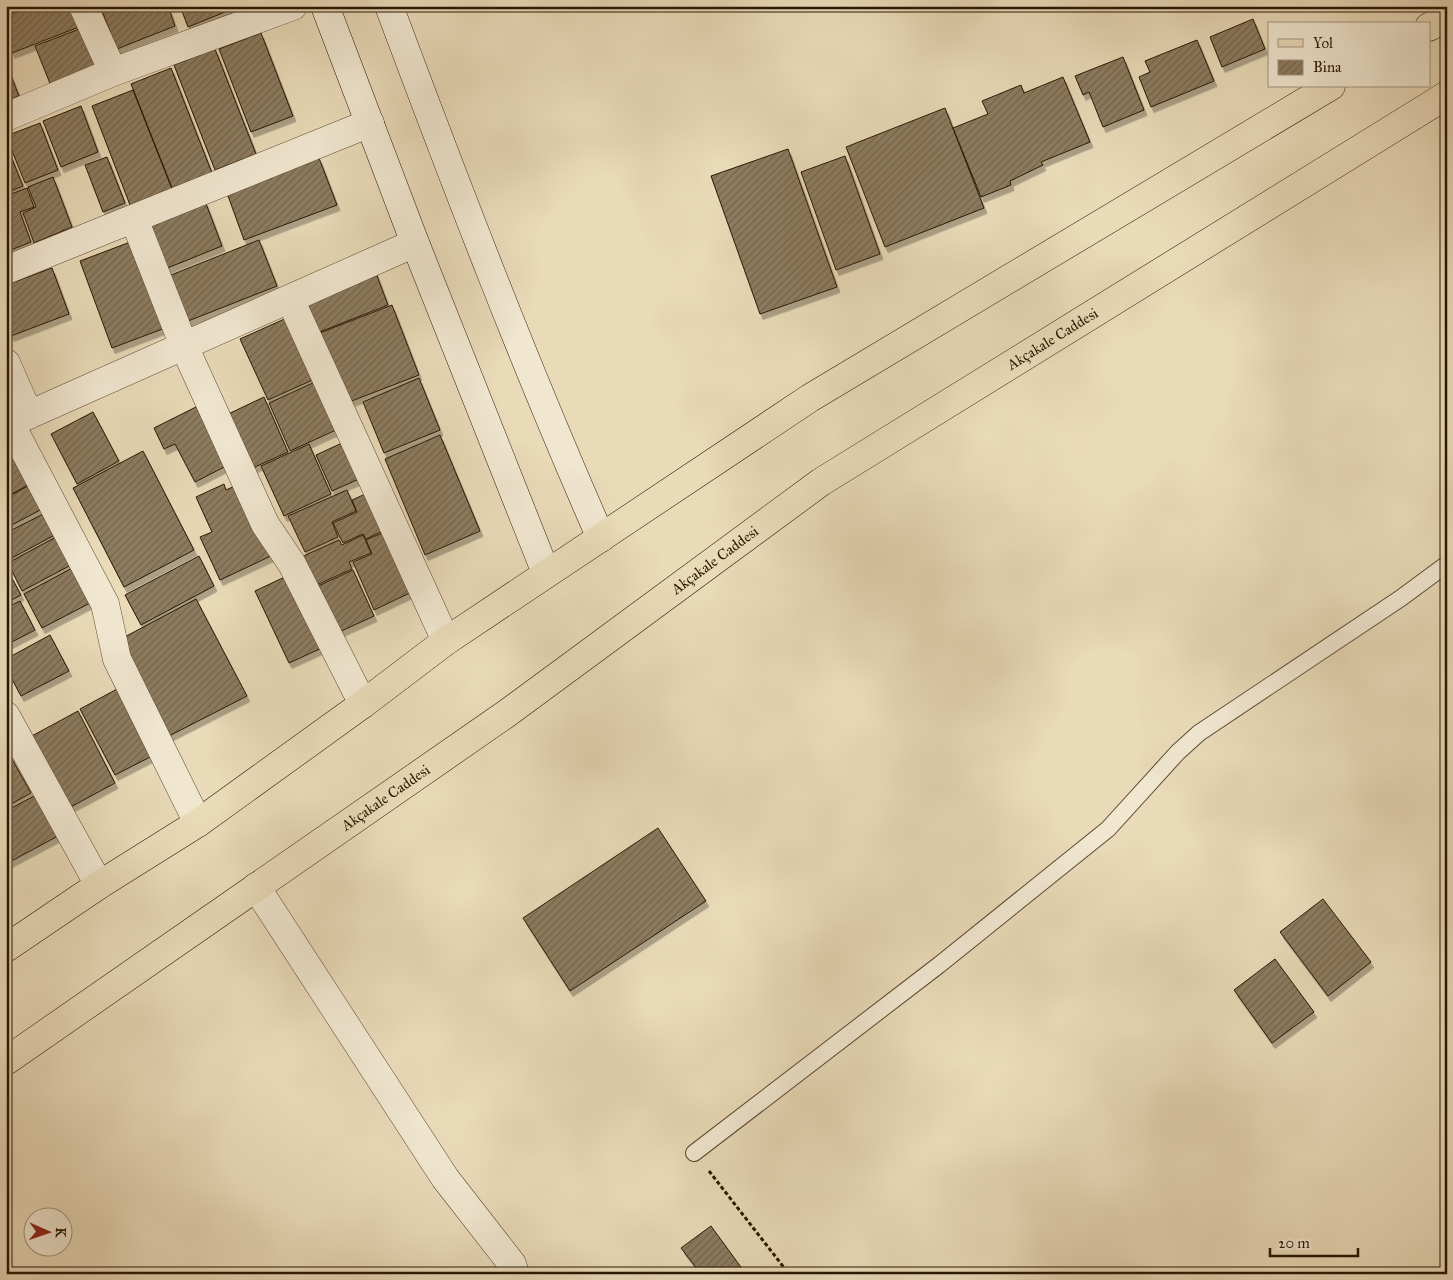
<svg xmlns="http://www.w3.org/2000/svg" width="1453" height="1280" font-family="'IM FELL Great Primer',serif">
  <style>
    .building { fill: url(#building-hatch); stroke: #291703; filter: url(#shadow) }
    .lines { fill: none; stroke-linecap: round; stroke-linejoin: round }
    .service-casing { stroke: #594830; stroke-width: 18 }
    .minor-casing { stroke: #594830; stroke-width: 29 }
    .secondary-casing { stroke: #291703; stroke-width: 29 }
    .primary-casing { stroke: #291703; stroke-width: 29 }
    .path { stroke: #291703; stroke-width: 3; stroke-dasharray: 4 2.5; stroke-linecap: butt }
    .service { stroke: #f1e7d1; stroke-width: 16 }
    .minor { stroke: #f1e7d1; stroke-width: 28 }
    .secondary { stroke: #f1e7d1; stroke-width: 28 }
    .primary { stroke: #e9dab8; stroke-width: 28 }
    .labels { text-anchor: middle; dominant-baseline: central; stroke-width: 5; stroke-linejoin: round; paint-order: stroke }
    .street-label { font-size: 15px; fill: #291703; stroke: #f1e7d1 }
  </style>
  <defs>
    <pattern id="building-hatch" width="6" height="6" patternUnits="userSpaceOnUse" patternTransform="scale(1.25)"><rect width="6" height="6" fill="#8d7c61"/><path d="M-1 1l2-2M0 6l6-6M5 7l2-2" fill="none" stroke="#73654e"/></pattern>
    <filter id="shadow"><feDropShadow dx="3" dy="5.5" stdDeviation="0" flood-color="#0004"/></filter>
  </defs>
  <rect width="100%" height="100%" fill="#e9dab8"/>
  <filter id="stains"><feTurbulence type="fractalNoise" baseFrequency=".004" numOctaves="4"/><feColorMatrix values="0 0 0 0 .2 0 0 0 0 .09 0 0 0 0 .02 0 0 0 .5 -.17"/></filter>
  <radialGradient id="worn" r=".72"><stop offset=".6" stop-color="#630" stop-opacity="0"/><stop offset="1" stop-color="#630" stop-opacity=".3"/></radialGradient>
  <path class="building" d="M6,6H25L6,13Z
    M32,6H72L79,27L12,53L6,38V16Z
    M100,6H168L175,26L117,49Z
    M180,6H240L188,27Z
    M1253,19L1265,49L1222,67L1210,37Z
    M82,28L98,68L51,86L35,46Z
    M261,33L293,116L251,132L219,49Z
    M1197,40L1214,81L1151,107L1139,77L1150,72L1145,61Z
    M215,49L256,154L215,170L174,65Z
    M1123,57L1144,110L1103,127L1089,92L1083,95L1075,76Z
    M6,63L19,96L6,101Z
    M171,68L212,173L172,188L131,84Z
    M1063,77L1090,142L1041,162L1043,165L1010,181L1011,185L981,197L953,128L988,114L982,101L1021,85L1024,93Z
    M133,90L172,189L130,205L92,106Z
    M81,106L98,152L61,167L43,121Z
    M945,108L984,208L885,247L846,147Z
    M40,123L58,170L25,183L6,136Z
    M6,144L23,186L6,193Z
    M788,149L837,287L760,314L711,176Z
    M845,156L880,254L836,270L801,172Z
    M107,157L125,203L103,212L85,165Z
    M319,158L337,205L244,240L227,193Z
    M53,177L72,227L34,243L23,213L36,207L28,187Z
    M27,188L34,207L20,212L31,242L6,252V196Z
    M205,201L222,246L165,269L147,223Z
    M259,240L277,286L183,323L166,277Z
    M133,241L165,328L112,348L80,261Z
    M52,268L69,314L11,336L6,324V285Z
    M374,268L388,305L317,333L302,296Z
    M392,305L419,375L344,404L317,334Z
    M289,317L317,378L268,400L240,339Z
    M419,378L440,430L384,453L363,402Z
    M315,382L336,430L290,451L269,403Z
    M264,397L288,452L246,471L222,417Z
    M200,405L230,464L195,482L175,444L164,449L154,428Z
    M93,412L119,461L77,484L51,434Z
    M440,435L480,531L425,555L385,459Z
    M6,438L34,482L6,497Z
    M342,443L359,479L332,491L316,455Z
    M309,444L331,494L284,516L261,466Z
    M143,451L194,550L124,587L73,488Z
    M35,482L48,506L6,528V498Z
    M224,484L226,490L239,484L273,555L220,580L200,537L212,532L196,497Z
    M347,490L356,511L332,522L338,537L305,552L288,516Z
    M372,491L389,528L366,539L363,534L343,543L333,523L357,512L352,500Z
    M51,510L62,531L12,558L6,547V533Z
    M389,530L416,590L374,610L353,562L372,554L366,540Z
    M363,535L371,553L349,562L352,569L312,587L299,558L339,540L342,545Z
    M56,537L71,565L22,591L8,563Z
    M199,556L214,586L141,625L125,595Z
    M6,567L21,595L6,603Z
    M74,567L92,602L42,628L24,594Z
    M353,570L374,616L339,632L318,586Z
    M291,574L324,647L289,663L255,591Z
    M196,599L247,696L169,736L119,640Z
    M20,601L35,630L6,645V608Z
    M50,635L69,671L21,696L6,668V659Z
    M119,688L154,755L115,775L80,709Z
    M78,711L115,783L67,809L30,737Z
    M12,759L31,793L6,807V763Z
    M36,795L58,836L6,864V811Z
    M658,828L706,901L570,991L523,918Z
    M1323,899L1371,962L1328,996L1280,932Z
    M1275,959L1314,1012L1272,1043L1234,990Z
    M711,1226L746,1274H701L681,1248Z"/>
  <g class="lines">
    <g class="service-casing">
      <path id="service" d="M694,1153L939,965L1108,829L1178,752L1199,733L1401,598L1447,564"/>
    </g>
    <g class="minor-casing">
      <path id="minor" d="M83,6L113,72
        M6,117L113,72L293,6
        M134,219L184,346L265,524L292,564L363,704
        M6,270L370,123
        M290,299L446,641
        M6,363L29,415
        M10,423L105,604L117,659L198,823
        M6,425L415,243
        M6,716L99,885
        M256,887L445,1178L512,1264L515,1274"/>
    </g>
    <g class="secondary-casing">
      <path id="secondary" d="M325,6L415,243L546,573
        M389,6C456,185 524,363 601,538"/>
    </g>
    <g class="primary-casing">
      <g id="primary">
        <path d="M1429,27L1447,17"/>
        <path d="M6,948L99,885L198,823L363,704L446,641L810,398L1331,86"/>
        <path id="s1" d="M6,1061L506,714L821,482L1447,95"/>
      </g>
    </g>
    <path class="path" d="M709,1171L789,1274"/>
    <use href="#service" class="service"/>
    <use href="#minor" class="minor"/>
    <use href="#secondary" class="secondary"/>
    <use href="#primary" class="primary"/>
  </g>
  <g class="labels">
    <g class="street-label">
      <text stroke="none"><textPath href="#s1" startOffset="1272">Akçakale Caddesi</textPath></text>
      <text stroke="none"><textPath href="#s1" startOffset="868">Akçakale Caddesi</textPath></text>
      <text stroke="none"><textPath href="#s1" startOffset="462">Akçakale Caddesi</textPath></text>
    </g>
  </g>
  <rect width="1453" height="1280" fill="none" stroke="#e9dab8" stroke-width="25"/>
  <rect x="8" y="8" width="1438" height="1265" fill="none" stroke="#291703" stroke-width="2.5"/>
  <rect x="12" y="12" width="1428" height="1255" fill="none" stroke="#291703"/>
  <rect x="1268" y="22" width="162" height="65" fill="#f1e7d1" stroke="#a1947f"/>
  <rect x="1278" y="39" width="25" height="8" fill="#e9dab8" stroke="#a1947f"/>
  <text x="1313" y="48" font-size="15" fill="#291703">Yol</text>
  <rect x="1278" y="60" width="25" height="15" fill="url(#building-hatch)" stroke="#a1947f"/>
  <text x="1313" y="72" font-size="15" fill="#291703">Bina</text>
  <g transform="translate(48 1232) rotate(92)"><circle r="24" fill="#f1e7d1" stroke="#a1947f"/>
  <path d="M0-4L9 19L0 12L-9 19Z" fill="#8f2418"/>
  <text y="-8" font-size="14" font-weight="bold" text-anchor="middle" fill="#291703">K</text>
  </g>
  <path d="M1270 1248v8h88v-8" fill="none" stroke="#291703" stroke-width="2.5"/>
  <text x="1278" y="1248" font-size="15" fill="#291703" stroke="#f1e7d1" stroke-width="4" paint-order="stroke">20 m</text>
  <rect width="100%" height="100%" filter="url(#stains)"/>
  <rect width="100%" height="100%" fill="url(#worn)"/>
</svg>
